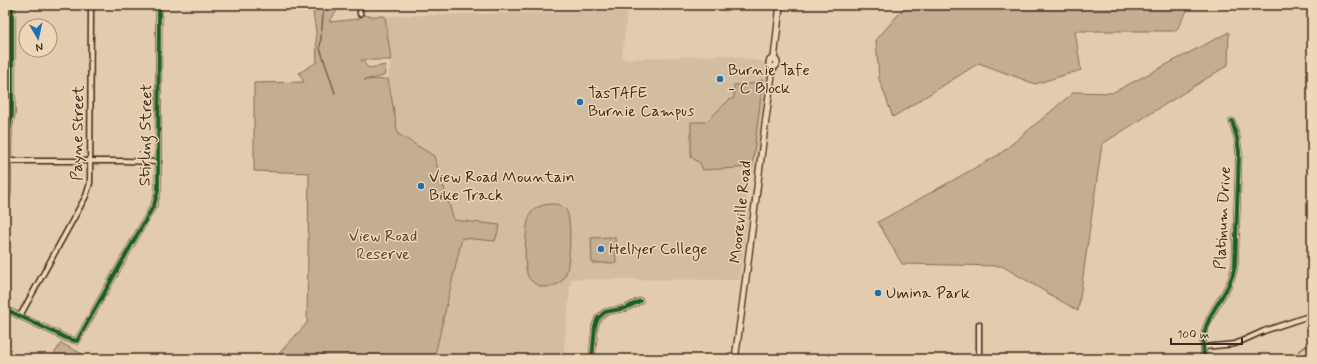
<svg xmlns="http://www.w3.org/2000/svg" width="1317" height="364" font-family="Mynerve,sans-serif">
  <style>
    .built { fill: #d3bda0 }
    .green { fill: #c4ae92; stroke: #806c58 }
    .lines { fill: none; stroke-linecap: round; stroke-linejoin: round }
    .stream { stroke: #74614e; stroke-width: 1.5 }
    .minor-casing { stroke: #3b2a1e; stroke-width: 7 }
    .secondary-casing { stroke: #3b2a1e; stroke-width: 8 }
    .minor { stroke: #eed7b6; stroke-width: 4 }
    .secondary { stroke: #eed7b6; stroke-width: 5.5 }
    .cycleway-casing { stroke: #eed7b6; stroke-width: 6 }
    .cycleway { stroke: #1b5e20; stroke-width: 4 }
    .poi-dot { fill: #1f6fb2; stroke: #eed7b6; stroke-width: 1.5 }
    .labels { text-anchor: middle; dominant-baseline: central; stroke-width: 3; stroke-linejoin: round; paint-order: stroke }
    .poi-label { font-size: 16px; fill: #3b2a1e; stroke: #eed7b6; text-anchor: start }
    .street-label { font-size: 16px; fill: #3b2a1e; stroke: #eed7b6 }
    .park-label { font-size: 16px; fill: #564435; stroke: #eed7b6 }
  </style>
  <rect width="100%" height="100%" fill="#e3ccad"/>
  <filter id="ink" filterUnits="userSpaceOnUse"><feTurbulence type="fractalNoise" baseFrequency=".025" numOctaves="2"/><feDisplacementMap in="SourceGraphic" scale="8" xChannelSelector="R" yChannelSelector="G"/><feConvolveMatrix kernelMatrix="1 2 1 2 8 2 1 2 1" color-interpolation-filters="sRGB"/></filter>
  <g filter="url(#ink)">
    <path class="built" d="M627,11L622,59L727,55L769,63L772,67L758,173H739L746,178L748,187L747,200L749,212L739,280L571,279L563,359H434L456,261L455,223L434,156L398,134L388,79L391,60L385,16Z"/>
    <path class="green" d="M312,5H341L329,22L358,19L360,14L368,16H385L391,60H361L369,68L386,65L384,76L364,80L388,79L398,134L434,156L454,220L500,225L495,241L462,238L434,359H274L307,323L309,173L254,171V83L304,82L299,73L317,62L316,32Z
      M904,5H1190L1176,31H1075L1081,70L1035,84L979,63L893,117L879,79L876,40L905,7Z
      M1229,32L1228,65L1102,144L1078,311L1002,266L902,264L878,222L1000,154L1074,92L1112,93Z
      M763,80L752,167L703,170L700,163L691,157V122H706L729,100L734,98V85L750,84Z
      M556,204C560,205 565,207 567,212C572,223 570,266 565,276C562,282 555,287 548,287C541,288 531,283 528,276C523,266 525,222 531,213C537,205 546,204 556,204Z
      M615,237L616,263H592L591,238Z
      M61,343L82,354L79,359H51Z"/>
    <g class="lines">
      <path class="stream" d="M324,5L320,48L335,93
        M1296,357L1298,352L1312,342"/>
      <g class="minor-casing">
        <path id="minor" d="M7,5V114L9,124
          M360,5V14
          M9,161H125L159,162
          M5,207L8,193L9,129L12,114V5
          M5,309L68,339L77,341L154,205L158,191L159,5
          M20,316L86,196L90,183L91,5
          M979,324V359
          M1204,347L1235,344L1264,331L1312,315
          M592,359L595,326L598,318L605,312L626,308L640,301
          M1204,359C1204,351 1202,341 1204,334C1209,309 1231,292 1235,265L1239,152L1237,138L1232,121"/>
      </g>
      <g class="secondary-casing">
        <path id="secondary" d="M769 63a4 4 0 1 1 8 0a4 4 0 1 1-8 0Z
          M774,59L780,5
          M735,359C749,262 759,164 773,67"/>
      </g>
      <use href="#minor" class="minor"/>
      <use href="#secondary" class="secondary"/>
      <g class="cycleway-casing">
        <path id="cycleway" d="M5,207L8,193L9,129L12,114V5
          M5,309L68,339L77,341L154,205L158,191L159,5
          M592,359L595,326L598,318L605,312L626,308L640,301
          M1204,359C1204,351 1202,341 1204,334C1209,309 1231,292 1235,265L1239,152L1237,138L1232,121"/>
      </g>
      <use href="#cycleway" class="cycleway"/>
    </g>
  </g>
  <g class="poi-dot">
    <circle cx="720" cy="79" r="4"/>
    <circle cx="580" cy="102" r="4"/>
    <circle cx="421" cy="186" r="4"/>
    <circle cx="601" cy="249" r="4"/>
    <circle cx="878" cy="293" r="4"/>
  </g>
  <g class="labels">
    <g class="poi-label">
      <text x="728" y="70">Burnie Tafe<tspan x="728" dy="18">- C Block</tspan></text>
      <text x="588" y="93">TasTAFE<tspan x="588" dy="18">Burnie Campus</tspan></text>
      <text x="429" y="177">View Road Mountain<tspan x="429" dy="18">Bike Track</tspan></text>
      <text x="609" y="249">Hellyer College</text>
      <text x="886" y="293">Umina Park</text>
    </g>
    <g class="street-label">
      <text transform="translate(78 133) rotate(-89)">Payne Street</text>
      <text transform="translate(146 135) rotate(-89)">Stirling Street</text>
      <text transform="translate(741 212) rotate(-84)">Mooreville Road</text>
      <text transform="translate(1223 218) rotate(-87)">Platinum Drive</text>
    </g>
    <g class="park-label">
      <text x="383" y="236">View Road<tspan x="383" dy="18">Reserve</tspan></text>
    </g>
  </g>
  <rect width="1317" height="364" fill="none" stroke="#eed7b6" stroke-width="20"/>
  <rect x="10" y="10" width="1297" height="344" fill="none" stroke="#3b2a1e" stroke-width="1.5" filter="url(#ink)"/>
  <g transform="translate(38 38) rotate(171)"><circle r="19" fill="#eed7b6" stroke="#a69279"/>
  <path d="M0-3L7 15L0 10L-7 15Z" fill="#1f6fb2"/>
  <text y="-6" font-size="11" font-weight="bold" text-anchor="middle" fill="#3b2a1e">N</text>
  </g>
  <path d="M1171 338v6h71v-6" fill="none" stroke="#3b2a1e" stroke-width="2"/>
  <text x="1177" y="338" font-size="12" fill="#3b2a1e" stroke="#eed7b6" stroke-width="3" paint-order="stroke">100 m</text>
</svg>
